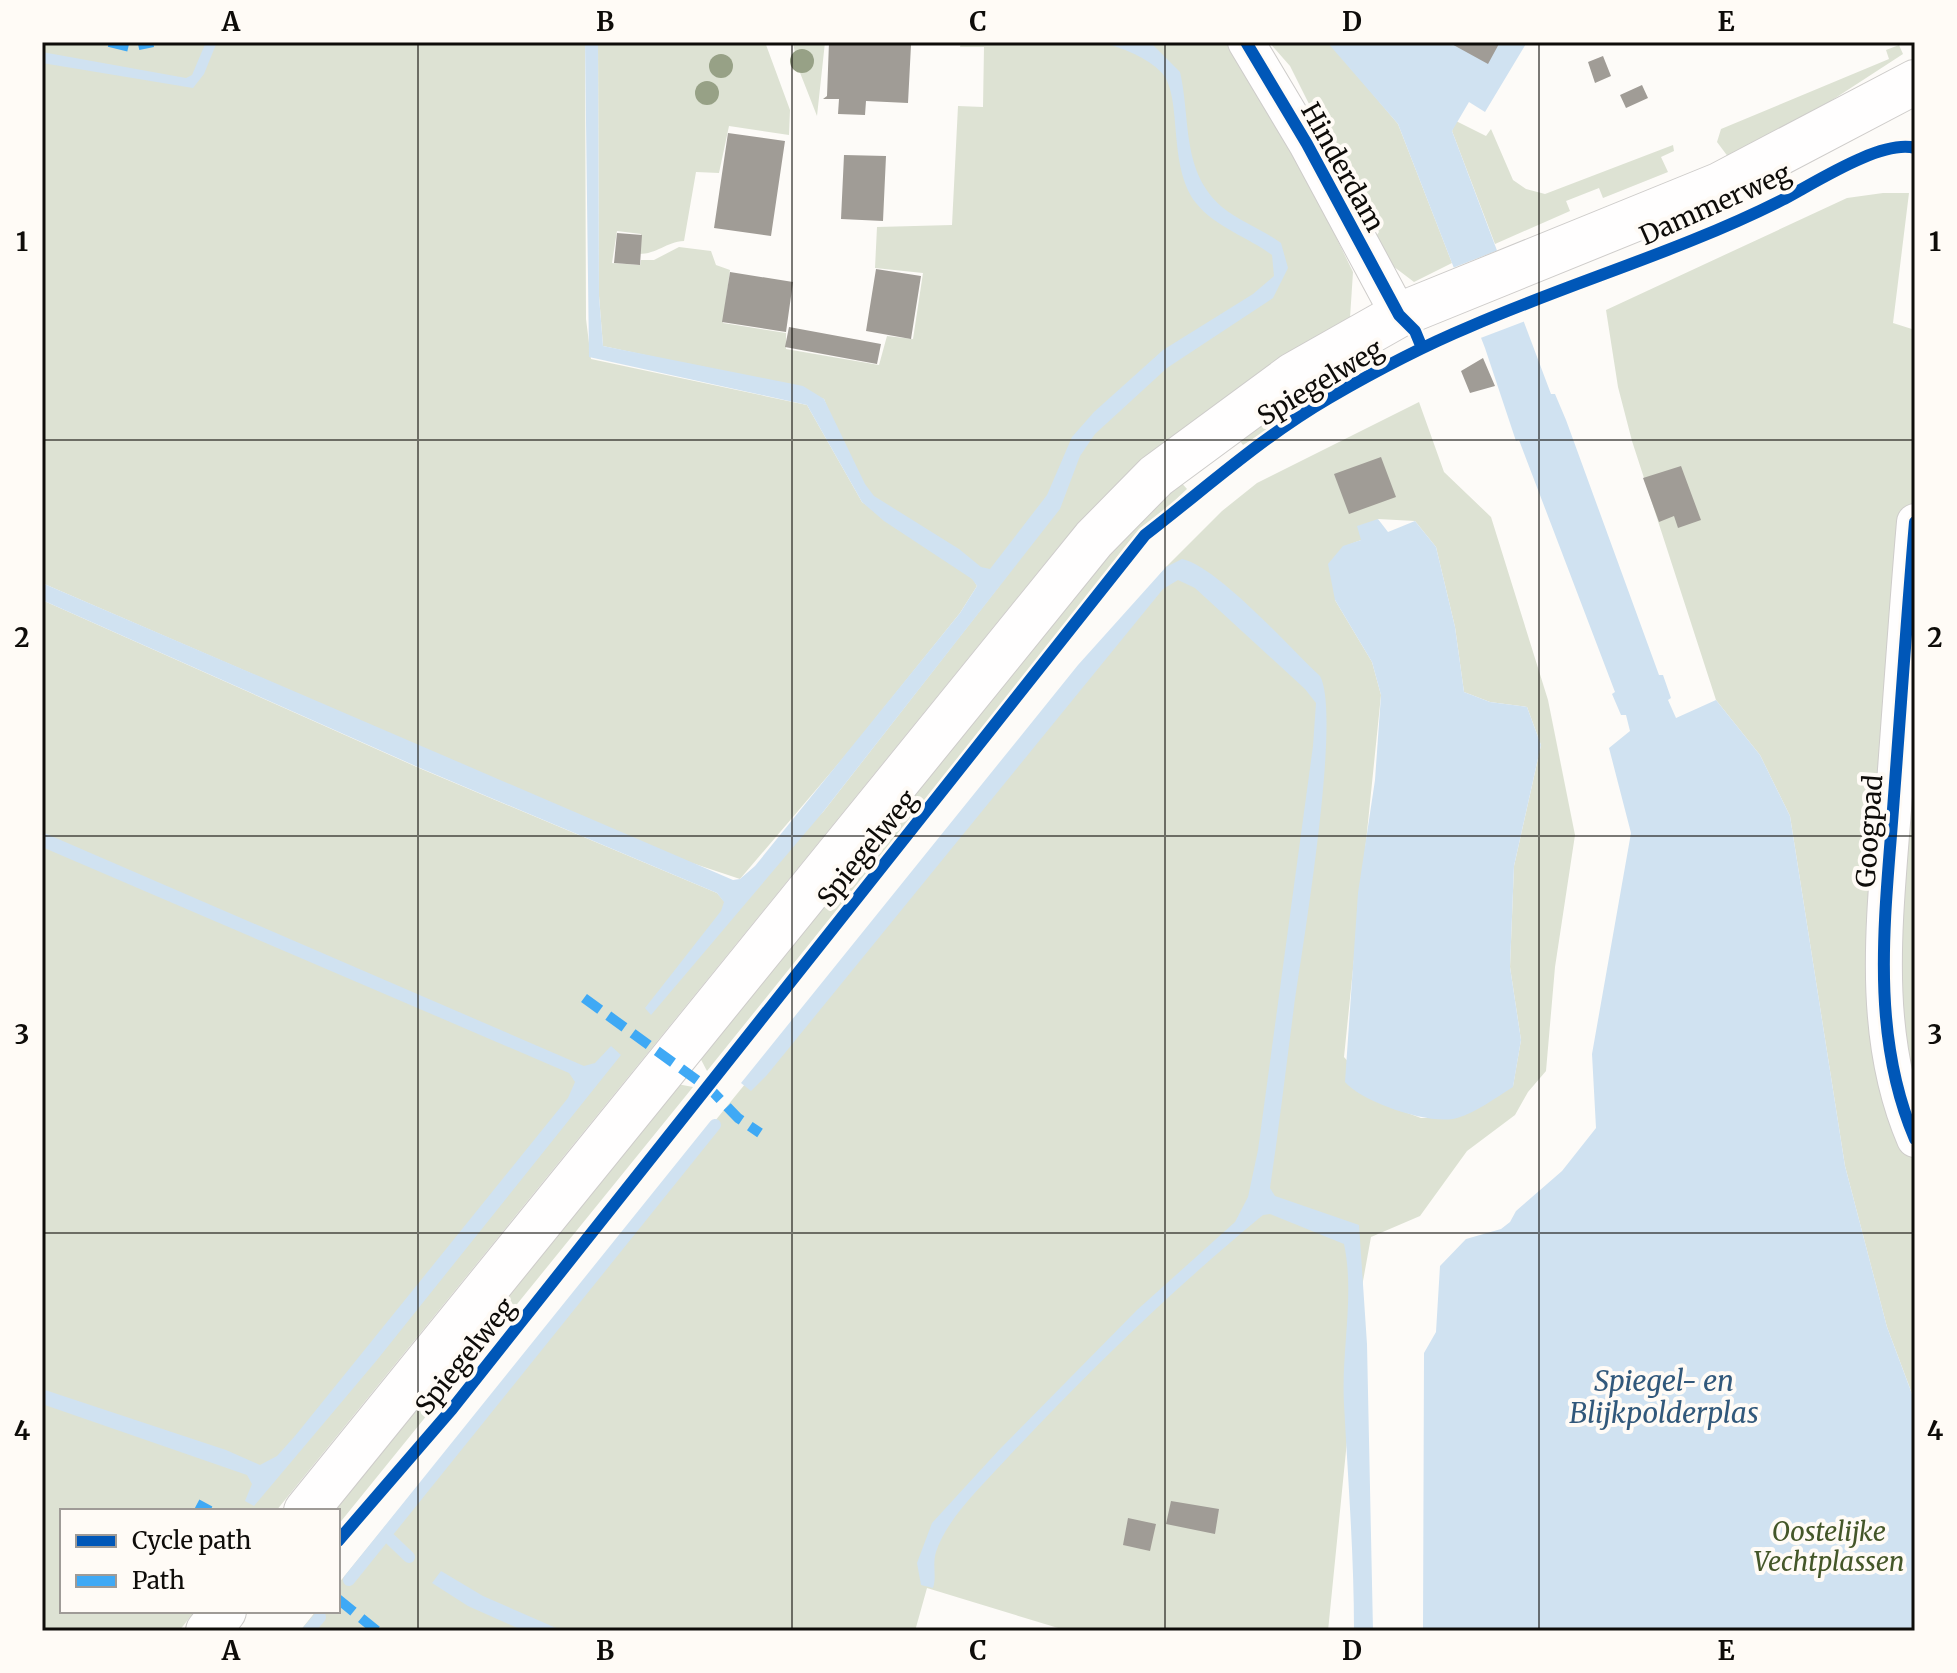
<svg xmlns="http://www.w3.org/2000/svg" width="1957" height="1673" font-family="Merriweather,serif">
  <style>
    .green { fill: #dde2d3; fill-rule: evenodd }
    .water { fill: #d0e2f1 }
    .pier { fill: #fdfbf8 }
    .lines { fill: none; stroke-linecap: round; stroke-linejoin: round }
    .stream { stroke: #d0e2f1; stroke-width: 12 }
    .building { fill: #a09c96 }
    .street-casing { stroke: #ceccca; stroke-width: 38 }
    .secondary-casing { stroke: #ceccca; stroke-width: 46 }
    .street { stroke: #fffefe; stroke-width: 36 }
    .secondary { stroke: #fffefe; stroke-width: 44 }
    .quiet { stroke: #3fa9f5; stroke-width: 10; stroke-dasharray: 20 10; stroke-linecap: butt }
    .cycleway-casing { stroke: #fffbf6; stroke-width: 17 }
    .cycleway { stroke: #0057b8; stroke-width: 12 }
    .tree { fill: #97a186 }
    .grid { fill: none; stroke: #0e0c09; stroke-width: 2; stroke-opacity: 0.55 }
    .labels { text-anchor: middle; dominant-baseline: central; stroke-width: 8; stroke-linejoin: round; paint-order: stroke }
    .street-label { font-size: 26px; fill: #0e0c09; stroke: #fffbf6 }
    .park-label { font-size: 26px; font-style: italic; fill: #445729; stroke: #fffbf6 }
    .water-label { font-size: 28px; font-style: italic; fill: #31587b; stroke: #fffbf6 }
    .neatline { fill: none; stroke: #0e0c09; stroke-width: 3 }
    .grid-label { font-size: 26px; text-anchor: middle; font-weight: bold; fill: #0e0c09 }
  </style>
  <rect width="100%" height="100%" fill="#fdfbf8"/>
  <path class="green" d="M42,42H585L586,319L591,359L807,405L862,502L973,579L977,586L960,613L850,750L740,879L680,859L42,583Z
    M598,42H765L790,110L789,135L729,126L719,173L696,172L684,241C666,242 657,254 639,254L641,234L617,231L612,263L640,265L641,260H654L679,247L711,251L716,265L730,270L723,323L786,333V349L879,365L887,336L913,339L923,273L875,268L877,227L952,225L958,106L983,107L984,47H960L961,42H1223L1236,50L1303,169L1353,272L1350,318L1112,492L1064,540L276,1511H62V1611H195L179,1631H42V600L419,768L717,893L724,901L823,812L1000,585L858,488L824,399L752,378L603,346L599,296Z
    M793,42H825L817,116L797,65Z
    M1269,42H1329L1398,124L1452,263L1414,282L1385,260L1374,239L1379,232L1346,164L1331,148L1290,66Z
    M1899,45L1903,54L1823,106L1729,158L1717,142L1721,129L1889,59L1886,50Z
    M1456,121L1486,136L1491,129L1513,180L1526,189L1545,194L1673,145L1674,151L1661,157L1668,172L1603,198L1599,188L1566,201L1570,211L1495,244L1452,131Z
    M1883,193H1909L1893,323L1915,330V1631H1558L1914,1399L1887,1327L1845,1166L1790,816L1760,755L1716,700L1632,441L1618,387L1606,310L1847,198Z
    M1376,351L1379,355L1372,366L1243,445L1237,437L1272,409Z
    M1419,402L1444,472L1491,517L1548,700L1575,835L1555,967L1546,1071L1528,1092L1515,1115L1467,1151L1420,1216L1371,1237L1363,1281L1328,1631H1068L927,1588L915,1631H300L316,1611H338V1584L1166,567L1222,511L1257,483ZM1378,519L1415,521L1436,547L1455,627L1464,692L1490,702L1527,707L1541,745L1514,866L1510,967L1521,1040L1513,1086L1455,1118H1421L1386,1105L1344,1057L1381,695L1372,662L1335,600L1343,547L1361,540Z
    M1179,480L1187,489L1124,548L1045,651L707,1071L697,1052L1061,603Z
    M672,1083L693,1087L338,1525V1511H322Z"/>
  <path class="water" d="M206,42H217L204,74L193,88L42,63V52L186,78L192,75Z
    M585,42H598L599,296L603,346L803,386L824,399L865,484L874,496L959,549L981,567L990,569L1047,495L1072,437L1094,412L1163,350L1253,294L1274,276L1272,255C1248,237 1215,227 1196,203C1167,166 1183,97 1162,73C1147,57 1122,48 1102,42H1150L1180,72C1191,120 1181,171 1222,207C1240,222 1262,229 1281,243L1288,268L1273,298L1167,368L1095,434L1080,456L1060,509L823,812L651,1015L645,1008L721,911L724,902L717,893L420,768L42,600V583L733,880L740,879L755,866L960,613L977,586L972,579L884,521L862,502L807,405L589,357Z
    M1327,42H1527L1485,112L1469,102L1452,131L1551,394H1555L1566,420L1659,675H1663L1671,698L1668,700L1676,718L1716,700L1760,755L1790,816L1845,1166L1887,1327L1915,1402V1631H1423L1424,1353L1436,1332L1440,1266L1466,1239L1501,1229L1510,1222L1516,1211L1562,1171L1596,1128L1592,1054L1631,833L1609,748L1630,731L1626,715H1621L1612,694L1615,692L1519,440L1516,441L1485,348L1398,124Z
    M1378,519L1388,532L1415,521L1436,547L1455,627L1464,692L1490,702L1527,707L1541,745L1514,866L1510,967L1521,1040L1513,1087C1495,1098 1477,1112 1457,1118C1431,1126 1362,1102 1345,1082L1358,893L1375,780L1381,695L1372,662L1335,600L1328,564L1343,546L1361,540L1357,526Z
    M1182,559C1218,567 1290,648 1320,676C1342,716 1302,949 1294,1007C1286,1067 1279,1128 1270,1188L1275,1196L1359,1225L1367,1344L1373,1631H1354C1354,1555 1348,1480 1344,1404C1341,1351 1355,1295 1344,1244L1270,1214L1263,1215C1173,1289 1090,1370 1010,1455C985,1483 948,1516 936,1552C932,1565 937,1576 933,1588L921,1585L917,1563L932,1523L999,1450L1137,1310L1235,1222L1248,1197L1258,1150L1313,746L1316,703L1305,689L1195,588L1178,580L1163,589L767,1075L751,1091L741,1083L1078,665L1166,567Z
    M42,832L584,1066L595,1063L611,1046L621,1055L377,1360L254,1506L245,1501L252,1484L247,1475L42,1404V1389L226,1450L260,1465L277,1456L295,1436L568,1098L575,1082L569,1073L42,847Z
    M441,1571L483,1596L563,1631H524L468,1606L432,1583Z"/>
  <path class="pier" d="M1501,249L1528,320L1478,339L1450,269Z"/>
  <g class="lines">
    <path class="stream" d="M387,1536L409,1557
      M349,1580L715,1125
      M308,1631L320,1617"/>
  </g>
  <path class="building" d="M829,42L911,45L908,103L866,101L865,115L838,114L839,99H823L827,96Z
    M1448,42H1500L1488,64Z
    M1603,56L1611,76L1595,83L1588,62Z
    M1642,85L1648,98L1626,108L1620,95Z
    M728,133L785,141L771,236L714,228Z
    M844,155L886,156L883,221L841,219Z
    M617,233L642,235L640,265L614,263Z
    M876,269L921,276L911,339L866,331Z
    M730,272L793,282L786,332L722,322Z
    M789,327L881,344L877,364L785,347Z
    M1483,358L1495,386L1470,393L1461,371Z
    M1381,457L1396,497L1349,514L1334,474Z
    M1681,466L1701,520L1678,528L1674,516L1659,522L1643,478Z
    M1171,1501L1219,1509L1215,1534L1166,1524Z
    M1128,1518L1156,1524L1150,1551L1123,1545Z"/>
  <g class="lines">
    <g class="street-casing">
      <path id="street" d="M1246,42L1307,144L1399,315
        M1915,522C1907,614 1901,705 1894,796C1886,910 1868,1030 1915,1139"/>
    </g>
    <g class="secondary-casing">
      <path id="secondary" d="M306,1511L1094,539L1156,476L1293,375L1399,315L1719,185L1915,82
        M208,1631L224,1611"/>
    </g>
    <use href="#street" class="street"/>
    <use href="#secondary" class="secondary"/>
    <path class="quiet" d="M109,42L130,47L153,42
      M584,998L712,1091L738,1118L760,1133
      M197,1504L210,1511
      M338,1599L377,1631"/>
    <g class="cycleway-casing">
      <path id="cycleway" d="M1246,42L1307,144L1399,315L1415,331L1422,348
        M1915,522C1907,614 1901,705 1894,796C1886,910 1868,1030 1915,1139
        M338,1541L452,1409L1145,535C1206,488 1262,437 1329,398C1374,372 1421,347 1469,327C1572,282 1681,251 1782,200C1813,184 1881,139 1915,148"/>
    </g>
    <use href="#cycleway" class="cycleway"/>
  </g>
  <g class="tree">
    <circle cx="802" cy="61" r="12"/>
    <circle cx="721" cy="66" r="12"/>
    <circle cx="707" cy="93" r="12"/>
  </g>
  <path class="grid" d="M418,42V1631M792,42V1631M1165,42V1631M1539,42V1631M42,440H1915M42,836H1915M42,1233H1915"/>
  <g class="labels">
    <g class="street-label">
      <text transform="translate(1343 167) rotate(61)">Hinderdam</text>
      <text transform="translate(1715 204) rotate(-24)">Dammerweg</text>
      <text transform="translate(1320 382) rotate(-31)">Spiegelweg</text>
      <text transform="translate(1869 831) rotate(-86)">Googpad</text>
      <text transform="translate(867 848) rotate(-51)">Spiegelweg</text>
      <text transform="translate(465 1356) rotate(-51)">Spiegelweg</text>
    </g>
    <g class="park-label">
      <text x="1829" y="1531">Oostelijke<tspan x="1829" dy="30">Vechtplassen</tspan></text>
    </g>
    <g class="water-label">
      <text x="1664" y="1381">Spiegel- en<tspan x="1664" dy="32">Blijkpolderplas</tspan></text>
    </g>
  </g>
  <rect width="1957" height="1673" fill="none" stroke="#fffbf6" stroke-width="88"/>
  <rect x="60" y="1509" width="280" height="104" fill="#fffbf6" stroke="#9f9b97" stroke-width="2"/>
  <rect x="76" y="1535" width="40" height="12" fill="#0057b8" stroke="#9f9b97" stroke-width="2"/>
  <text x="132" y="1549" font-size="24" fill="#0e0c09">Cycle path</text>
  <rect x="76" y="1575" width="40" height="12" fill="#3fa9f5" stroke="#9f9b97" stroke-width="2"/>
  <text x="132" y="1589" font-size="24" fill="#0e0c09">Path</text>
  <rect x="44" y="44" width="1869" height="1585" class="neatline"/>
  <g class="grid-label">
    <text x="231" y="31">A</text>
    <text x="605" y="31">B</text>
    <text x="978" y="31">C</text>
    <text x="1352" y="31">D</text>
    <text x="1726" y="31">E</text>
    <text x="22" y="251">1</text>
    <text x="1935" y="251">1</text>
    <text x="22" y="647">2</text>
    <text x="1935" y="647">2</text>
    <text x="22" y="1044">3</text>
    <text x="1935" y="1044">3</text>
    <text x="22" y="1440">4</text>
    <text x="1935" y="1440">4</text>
    <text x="231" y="1660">A</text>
    <text x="605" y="1660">B</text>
    <text x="978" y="1660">C</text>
    <text x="1352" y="1660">D</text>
    <text x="1726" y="1660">E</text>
  </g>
</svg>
